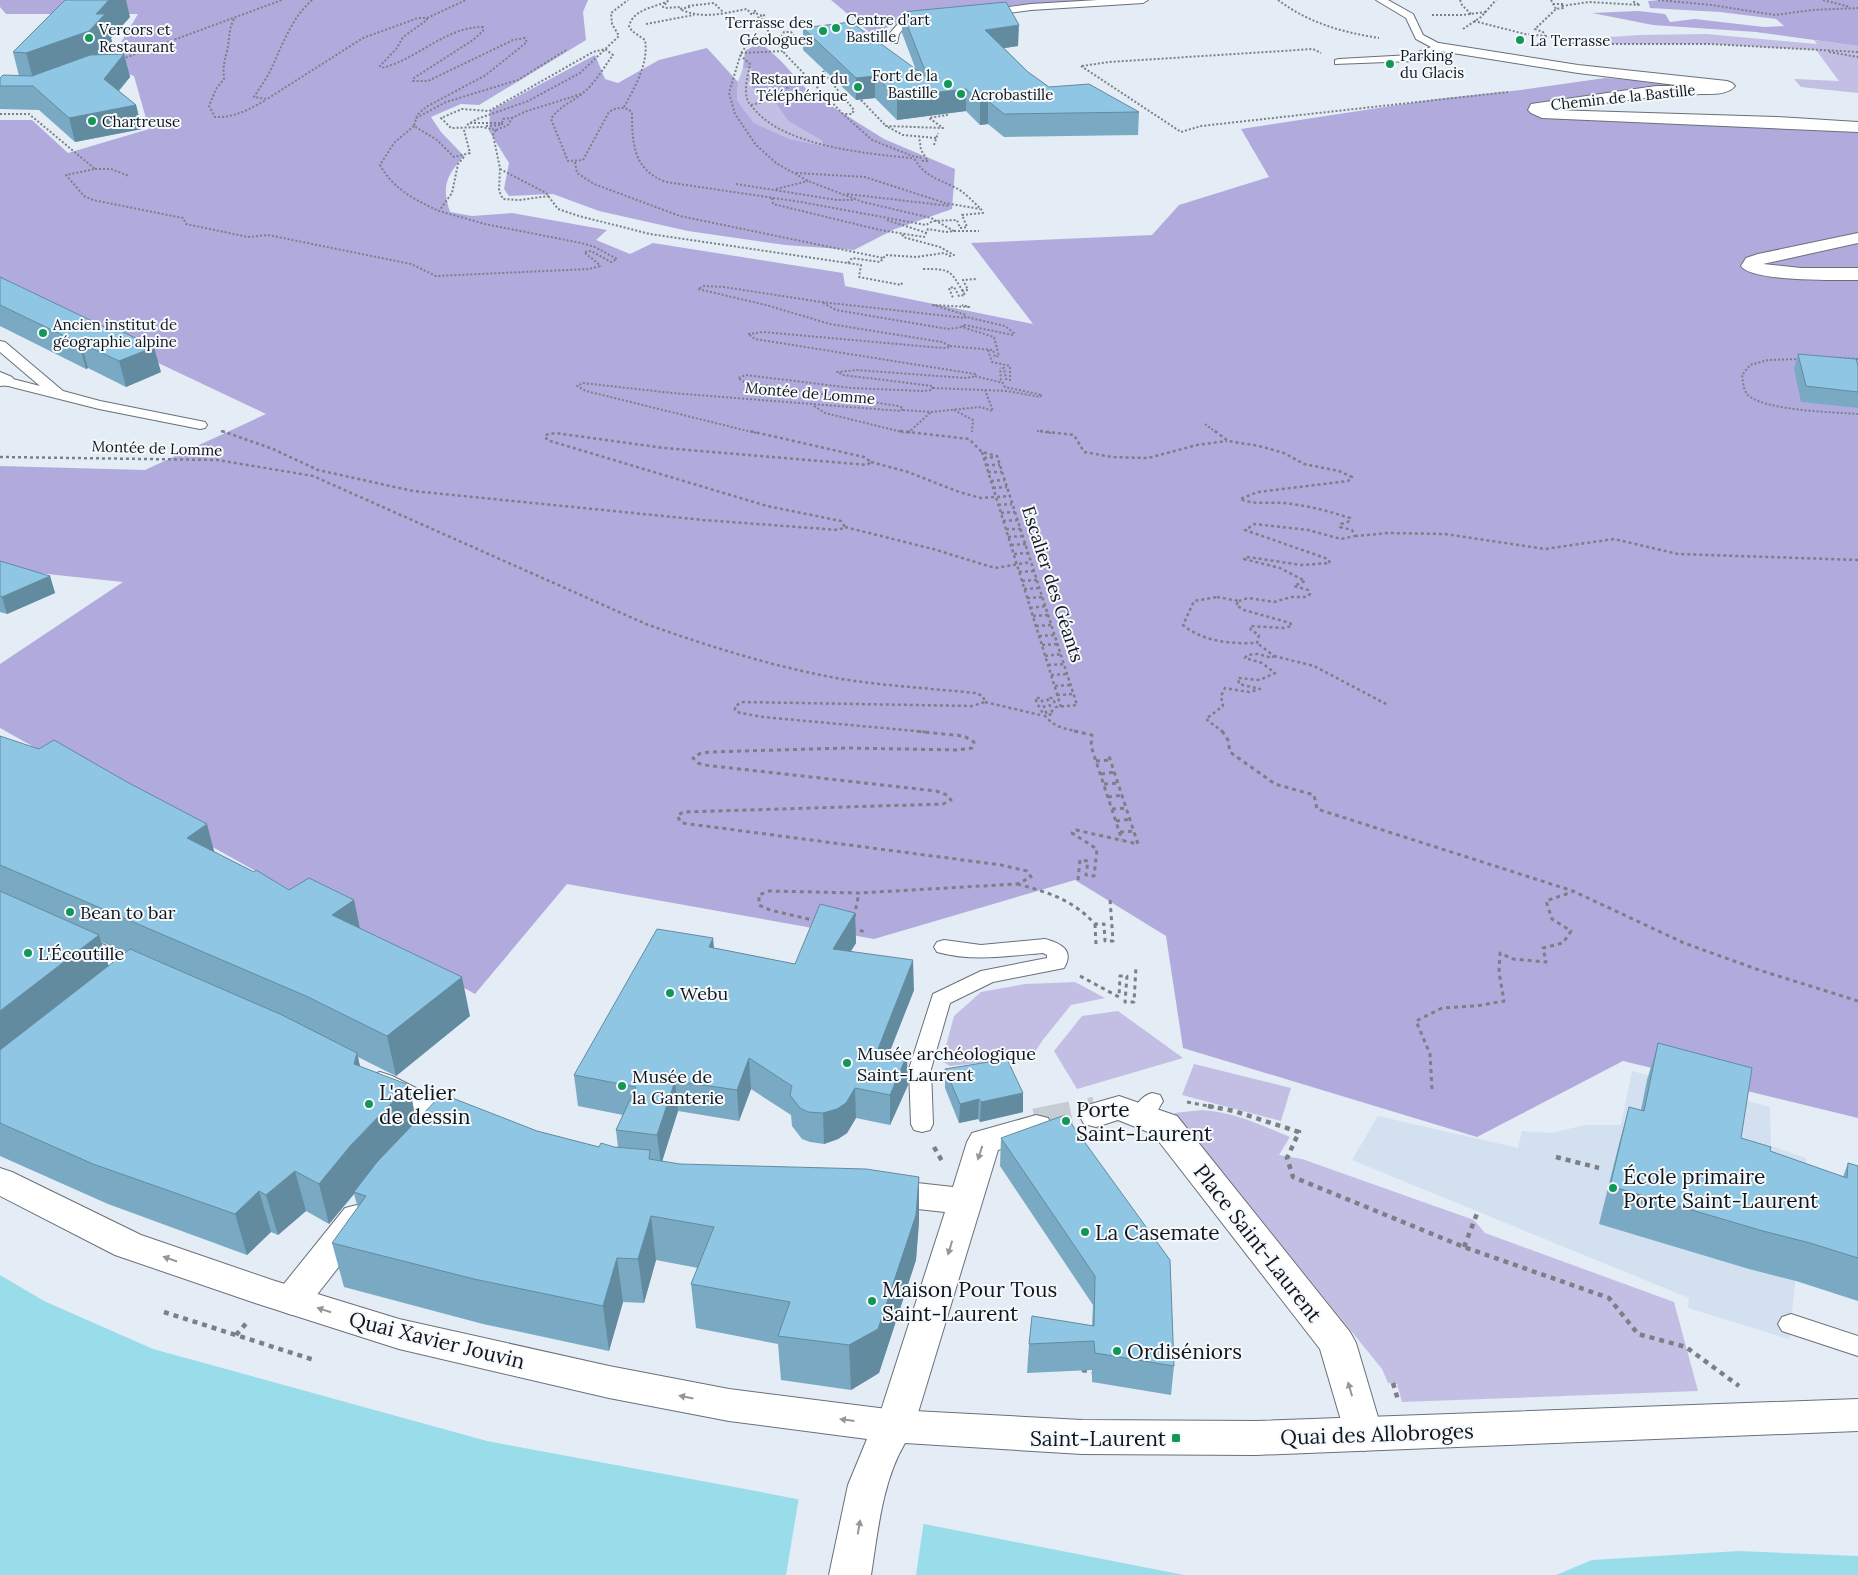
<svg xmlns="http://www.w3.org/2000/svg" width="1858" height="1575" font-family="Lora,serif">
  <style>
    .built { fill: #d2e0ef }
    .green { fill: #c3bfe4 }
    .forest { fill: #b1abdd }
    .water { fill: #99ddeb }
    .pier { fill: #e4ecf5 }
    .lines { fill: none; stroke-linecap: round; stroke-linejoin: round }
    .street-tunnel { stroke: #c5ccd4; stroke-width: 37; stroke-dasharray: 37 19; stroke-linecap: butt }
    .lane-casing { stroke: #697078; stroke-width: 2 }
    .street-casing { stroke: #697078; stroke-width: 2 }
    .secondary-casing { stroke: #697078; stroke-width: 2 }
    .path-far3 { stroke: #7a8086; stroke-width: 2; stroke-dasharray: 2 2; stroke-linecap: butt }
    .path-far2 { stroke: #7a8086; stroke-width: 2.5; stroke-dasharray: 3 3; stroke-linecap: butt }
    .path-far1 { stroke: #7a8086; stroke-width: 3; stroke-dasharray: 4 4; stroke-linecap: butt }
    .path { stroke: #7a8086; stroke-width: 4.5; stroke-dasharray: 5 5; stroke-linecap: butt }
    .lane { fill: #fff; fill-rule: evenodd }
    .street { fill: #fff; fill-rule: evenodd }
    .secondary { fill: #fff; fill-rule: evenodd }
    .wall { fill: #7aaac3; fill-rule: evenodd }
    .shaded-wall { fill: #638b9f }
    .building { fill: #8ec6e3; stroke: #638b9f }
    .oneway { fill: #959698 }
    .poi-dot { fill: #139757; stroke: #f4f9fe; stroke-width: 2 }
    .labels { text-anchor: middle; dominant-baseline: central; stroke-width: 4; stroke-linejoin: round; paint-order: stroke }
    .far-poi-label { font-size: 15px; fill: #131619; stroke: #f4f9fe; text-anchor: start }
    .far-street-label { font-size: 15px; fill: #131619; stroke: #f4f9fe }
    .street-label { font-size: 18px; fill: #131619; stroke: #f4f9fe }
    .poi-label { font-size: 18px; fill: #131619; stroke: #f4f9fe; text-anchor: start }
    .near-poi-label { font-size: 21px; fill: #131619; stroke: #f4f9fe; text-anchor: start }
    .near-street-label { font-size: 21px; fill: #131619; stroke: #f4f9fe }
  </style>
  <rect width="100%" height="100%" fill="#e4ecf5"/>
  <path class="built" d="M1632,1071L1770,1107L1771,1146L1806,1158L1804,1205L1789,1339L1688,1308L1689,1298L1352,1160L1378,1116L1518,1148L1522,1131L1551,1133L1585,1125H1621Z"/>
  <path class="green" d="M1707,34L1817,44L1814,40L1858,46V93L1801,87L1794,79L1839,81L1816,50L1710,44H1581L1557,36L1581,39L1639,35Z
    M743,68H752V88L775,102L788,121L822,141L824,147L790,139L754,123L737,100L738,82Z
    M1075,982L1105,998L1071,1005L1042,1041L1031,1058L950,1066L942,1061L954,1016L981,992L1025,984Z
    M1118,1011L1183,1058L1077,1089L1054,1051L1082,1016Z
    M1194,1064L1291,1088L1281,1121L1182,1095Z
    M1202,1110C1234,1112 1261,1125 1290,1137L1279,1155L1302,1159L1474,1220L1485,1233L1674,1302L1698,1391L1402,1402L1397,1384L1388,1383L1382,1369L1174,1113Z"/>
  <path class="forest" d="M0,0H588L583,12L586,40L479,105L461,104L431,117L441,132L464,156C447,175 441,186 450,212L472,216L512,213L607,230L596,240L630,254L653,243L843,273L845,286L1033,324L971,243L1152,235L1179,205L1269,177L1241,129L1437,99L1521,90L1605,78L1677,83L1683,86L1536,110L1858,127V1118L1623,1061L1477,1137L1183,1048L1166,936L1075,880L874,939L567,884L475,994L0,728V664L123,582L0,569V466L145,470L266,414L0,288V120H32L68,153L149,129L134,76L107,66L138,14H6L0,7Z
    M831,0H1096L1015,5L958,17L891,25L874,36Z
    M1662,0H1858V46L1756,32L1653,25L1592,13L1638,11L1665,14L1670,22L1695,19L1764,27L1784,26L1776,19L1720,12L1650,8L1648,1Z
    M760,42L781,61L809,92L884,139L955,169L952,209L895,229L854,250L785,245L688,231L599,211L553,194L509,196L504,189L509,163L489,131L490,111L595,55L605,79L618,83L659,60L707,48L738,82L737,100L754,123L790,139L823,146L822,141L788,121L775,102L752,88V68H743L745,51Z"/>
  <path class="water" d="M0,1275L44,1301L153,1349L487,1441L761,1492L1184,1575H0Z
    M1739,1551L1858,1556V1575H1556L1592,1560Z"/>
  <path class="pier" d="M799,1497L924,1521L916,1575H786Z"/>
  <g class="lines">
    <path class="street-tunnel" d="M1036,1127L1096,1115"/>
    <g class="lane-casing">
      <path id="lane" d="M1098,0H1148L1143,3L1031,10L985,16L980,13L985,10L1031,4Z
        M1376,0H1388L1413,14L1423,35L1442,45V49L1413,61L1335,64V60L1339,59L1411,55L1431,47L1416,39L1406,18Z
        M926,20L929,21V25L903,29L899,34L897,43H891C886,35 892,31 897,25Z
        M0,341L5,342L63,391L100,401L205,422L207,425L205,428L200,429L99,409L0,384V378L5,377L40,386L0,352Z
        M1045,939C1060,943 1075,950 1064,968L993,982L950,1003L931,1069L933,1124L930,1130L922,1132L914,1130L911,1124L909,1069L933,994L981,971L1047,958V955L1043,953C1007,956 972,962 937,952L934,947L937,942L944,940L981,945Z
        M1152,1093L1160,1095L1163,1101C1155,1115 1150,1127 1133,1122L1130,1116C1135,1106 1141,1096 1152,1093Z
        M1791,1314L1858,1336V1356L1782,1331L1778,1324L1782,1317Z"/>
    </g>
    <g class="street-casing">
      <path id="street" d="M1439,43L1578,65L1727,81L1732,83L1735,86C1728,95 1712,94 1702,94C1651,96 1602,103 1552,110L1776,117L1858,122V132L1542,118L1531,113L1528,110L1531,104L1656,86H1684L1578,73L1434,50L1432,47L1434,44Z
        M1858,233V243L1763,264L1801,268H1858V280C1837,280 1752,282 1741,266L1746,258L1758,254Z
        M0,372L12,377L15,381L12,385L0,386Z
        M71,932L82,935L159,970L163,977L159,984L148,987L137,984L60,949L56,942L60,935Z
        M380,1072L392,1076L474,1117L479,1126L474,1135L462,1138L450,1135L368,1092L364,1084L368,1076Z
        M1119,1096L1177,1116L1350,1332L1356,1343L1383,1434L1378,1446L1364,1451L1350,1446L1345,1434L1320,1349L1153,1134L1118,1120L1096,1127L1084,1124L1079,1115L1084,1106Z
        M1036,1115L1048,1118L1053,1127L1048,1136L998,1150L914,1426L909,1438L895,1442L881,1438L876,1426L945,1212L881,1205L869,1201L864,1192L869,1183L881,1179L953,1187L967,1142L972,1133Z
        M357,1205L369,1208L375,1218L369,1228L305,1310L292,1315L279,1310L274,1300L279,1290L345,1208Z"/>
    </g>
    <g class="secondary-casing">
      <path id="secondary" d="M0,1168L12,1172L141,1235L272,1280L399,1319L609,1366L729,1389L895,1410L1082,1420L1256,1421L1858,1399V1431L1256,1455L1082,1454L905,1443C882,1482 878,1531 871,1575H829L848,1485L867,1439L729,1421L609,1398L399,1349L255,1303L115,1255L0,1196Z"/>
    </g>
    <path class="path-far3" d="M312,0C292,18 283,43 272,67C268,77 260,87 254,97L267,99L363,38L418,18H427V20L403,37L397,48L380,66L382,68C418,59 445,27 483,27V31L473,40L414,78L413,81H428L513,40L525,38L527,42L486,75L426,107L417,115L414,126L437,140L454,157L470,153L464,130
      M1278,0C1309,23 1341,32 1379,38
      M1460,0L1462,5L1471,14
      M1551,0L1556,9
      M1658,0L1712,5L1775,15L1812,10L1858,8
      M1823,0L1850,7
      M666,3L663,7L665,8L682,7
      M1553,4H1564
      M688,6L714,3L723,12
      M690,7L680,9C702,20 724,13 747,9L751,14H754L753,11H756L759,19H762L761,15H764L768,31L765,40
      M1432,15H1463L1486,12
      M427,18L466,0
      M234,19C228,30 230,39 227,51C224,63 223,66 224,79L216,89L209,106L215,117C234,118 250,109 266,100
      M1474,21L1525,34L1545,36L1543,32L1535,29L1556,9L1563,8L1562,6L1589,2L1640,5L1634,2L1636,0
      M646,24L694,15
      M1463,29L1481,17L1496,0
      M1545,36L1574,43
      M778,44L784,32H791L802,46L805,45
      M1572,44H1710L1858,52
      M1829,52L1858,57
      M741,53L784,51
      M740,55L750,64C748,75 744,88 747,98C748,103 752,107 756,111C786,146 868,154 912,158
      M122,59L282,0
      M1081,66L1181,132L1201,126L1508,92
      M1082,66L1109,62L1313,49L1321,53
      M828,69L823,72L854,110L852,114H843
      M581,94L524,112L512,118L508,125L496,130L482,127L451,128L441,118L462,109L489,111L593,52L605,49L613,55C604,67 596,82 584,92C573,102 559,106 551,119L568,161L583,160L609,112C617,107 624,106 632,112C632,143 633,170 666,182L801,202L926,225L933,221L957,220L960,228L967,227L962,215L983,213L981,209C973,202 964,191 954,187C936,178 924,176 914,158
      M861,100L886,126
      M751,105L774,99L794,82L810,80
      M624,107C635,87 649,63 645,40L632,31L629,26C634,8 655,8 670,0
      M0,114H29L95,169L66,175L84,196L93,200L183,218L186,224L248,237L268,235L411,264L436,276L589,269L601,266
      M416,118L446,102L518,80L566,50
      M470,123H502V125L485,126
      M502,123L503,119L512,118
      M467,125L477,119L528,101L580,73L619,36L612,24L611,13L628,0
      M414,126L394,143L380,165C393,189 415,200 439,211
      M496,130L493,135L500,168L499,191L503,199L519,200L549,196
      M936,138L903,135L886,126L943,128L929,118L947,115L943,112
      M934,145L938,133
      M464,157L458,164L452,193L439,211L485,224L581,243L595,247L617,259L611,262L591,251L585,252
      M575,162L577,173L594,184L680,216L883,258
      M95,169H111L129,176
      M500,169L546,193L558,209L579,216L650,234L861,265L859,277L901,285L903,281
      M796,173L865,177L945,203L980,209
      M736,184L837,200H854
      M776,189L808,181
      M847,194L950,206
      M772,198L773,204L880,230L924,237L928,229L946,232L954,231L931,218L863,202L808,181L776,163L756,145L735,114L729,93L741,53L748,44L765,40L778,44L785,54L843,114L872,140L915,157H920L923,161H928L921,150L919,136
      M887,220L927,233
      M954,231H979
      M585,253L601,266
      M848,263L852,258L880,262L886,255L916,257L944,253L950,256L954,255L940,247L903,237L902,233
      M923,269C952,269 950,270 965,295L959,296L954,287L949,288L953,298
      M962,291L968,290L963,280L976,279
      M823,303L836,310L948,329L962,327
      M964,325L1013,335L1014,333L1005,326L966,317
      M950,346L993,350L995,357L999,356L994,337L962,327L964,325
      M988,350L992,362L1010,366V380L1006,379L1004,368H1000
      M1836,358L1858,359
      M1800,359L1768,360L1750,365L1742,375C1743,381 1743,389 1747,394C1762,411 1834,412 1858,414
      M975,376L1003,383
      M933,388L1007,391L1040,397L1042,395L1005,387L1001,380L1000,368
      M814,406L825,413L906,433
      M903,410L931,412L980,407L993,411L985,390
      M954,410L973,420L972,432
      M1205,424L1217,433
      M221,431L225,433
      M1037,431L1051,433
      M756,433L586,391L577,386L583,383L672,393L901,411L903,408L898,406L744,382L738,378L746,375L852,388L924,391L932,390L933,386L843,375L837,372L857,370L965,378L973,377L975,374L755,339L748,334L763,332L931,347L947,348L950,346L942,342L830,324L766,305L698,289L704,286L724,287L821,302L965,318L966,315L933,305L969,307L962,305
      M908,433L931,412"/>
    <path class="path-far2" d="M222,431L273,449L318,470L413,491L703,520L839,530L845,527L841,521L767,506L547,440L545,435L555,433L664,448L867,465L871,462L864,457L750,431
      M900,431L969,439L982,452L997,456L1077,705L1056,707L1053,698H1047L1053,714L1047,715L1041,698H1035C1046,723 1054,727 1080,732
      M1040,431L1074,435L1084,452L1112,457L1148,458L1197,445L1227,441
      M1215,431L1228,441L1259,446L1284,453L1304,464L1339,471L1352,477L1348,481L1258,492L1240,499C1254,505 1269,502 1283,503C1306,505 1328,511 1350,518V521L1341,524L1340,527L1352,530L1355,536L1341,539L1308,530L1255,524L1245,530L1328,559L1330,563L1301,565L1248,557L1244,559L1280,568L1305,581L1294,586L1308,590L1310,594L1307,597H1291L1274,602L1248,598L1239,601
      M908,433L910,431
      M982,452L1061,707
      M0,457L218,460L313,476L646,624C708,646 771,666 836,678C882,686 928,688 975,693L983,696L985,702L972,706L743,702L735,706V710L740,713L763,717L926,732
      M984,458L997,457
      M871,462L908,472L959,492L981,498L1010,496
      M986,465H1000
      M988,472H1002
      M991,481L1005,480
      M993,488L1007,487
      M998,505L1012,504
      M1001,513L1015,512
      M1003,521L1018,520
      M845,527L933,549L995,568L1031,562
      M1006,529H1021
      M1355,536L1389,533L1445,534L1545,549L1614,539L1678,554L1858,560
      M1008,537L1023,536
      M1011,545L1026,544
      M1014,554L1028,553
      M1019,572L1034,571
      M1022,581L1037,580
      M1024,589L1040,588
      M1217,597L1239,601L1236,605L1244,610L1290,623L1292,626L1283,628L1250,626L1251,630L1259,635L1257,643C1232,644 1203,642 1183,625L1194,601Z
      M1027,598L1043,597
      M1030,608L1045,606
      M1033,616L1048,615
      M1036,626L1051,625
      M1039,636L1054,635
      M1042,645L1057,644
      M1045,656L1061,654
      M1274,656L1314,666L1388,705
      M1048,665L1064,664
      M1051,675L1067,674
      M1055,686L1070,685
      M1057,695L1074,694
      M985,702L1040,715
      M1223,732L1206,719L1223,706L1221,696L1225,688L1249,692L1260,689L1239,684L1238,678L1260,680L1275,673L1262,663L1245,658L1247,655L1258,654L1272,658L1274,656L1257,643"/>
    <path class="path-far1" d="M1074,731L1092,735L1091,746L1122,840
      M1222,731L1228,740L1230,752L1275,784L1314,795L1317,809L1573,891L1684,943L1759,970L1858,1001
      M1096,761L1111,760
      M1101,774L1115,772
      M1104,784L1119,783
      M1108,797L1123,795
      M1112,809L1127,808
      M1116,821L1131,819
      M1120,832L1134,831
      M1078,880L1080,860L1088,861L1086,875L1094,876L1097,849L1072,833L1076,830L1138,844L1108,753
      M1017,884C1048,892 1073,900 1095,924H1104L1105,941H1113L1110,899
      M854,917L859,893
      M817,921L770,910L759,905V895L769,891L859,893L1017,884L1031,877L1027,871L1001,865L682,823L677,816L683,812L943,804L951,800L947,795L936,791L704,765L698,763L693,758L699,754L709,752L846,748L958,750L972,748L974,742L964,736L913,731
      M1095,924L1096,944
      M852,929L867,932
      M1080,976L1119,997L1120,976H1127L1125,1002H1134L1136,967
      M1432,1089L1430,1054L1416,1021L1442,1008L1476,1006L1504,1001L1499,972L1500,953L1513,959L1546,962L1543,948L1563,943L1571,931L1552,919L1546,901L1572,892
      M1187,1102L1214,1107"/>
    <path class="path" d="M1208,1106L1234,1111L1299,1132L1287,1158L1293,1177L1464,1247L1609,1298L1638,1334L1686,1347L1739,1386
      M934,1147L942,1161
      M1556,1157L1599,1168
      M1464,1247L1478,1211
      M164,1312L314,1360
      M236,1335L249,1320
      M1082,1370L1093,1372
      M1393,1383L1398,1400"/>
    <use href="#lane" class="lane"/>
    <use href="#street" class="street"/>
    <use href="#secondary" class="secondary"/>
  </g>
  <path class="wall" d="M902,12L1018,46L1004,48L1028,72L1049,87L1139,112L1138,135L1004,137L988,124L980,125L966,111L897,120L875,98L856,100L803,50V28L916,70L902,33Z
    M130,17L111,38L113,46L106,54H124L130,77L119,91L136,105L142,129L75,142L39,110L0,109V78L19,76L13,52Z
    M0,277L161,372L126,387L88,368L86,369L0,326Z
    M1798,354L1858,366V408L1801,402L1794,369Z
    M0,561L50,576L55,593L7,614L0,612Z
    M0,736L215,852L289,890L354,900L360,928L470,1016L396,1076L358,1057L360,1067L409,1085L416,1121L537,1131L599,1147H618L616,1130L623,1115L578,1106L574,1075L714,948L795,964L855,913L856,943L851,951L914,990L890,1051L908,1085L890,1125L856,1118L847,1133L838,1139L824,1144L810,1142L802,1139L792,1126L791,1115L751,1089L739,1121L678,1111L662,1161L919,1221L916,1260L879,1373L851,1390L781,1380L778,1344L696,1328L691,1284L698,1268L656,1260L644,1303L623,1302L609,1351L483,1324L344,1287L332,1243L358,1208L354,1194L329,1224L306,1211L278,1235L271,1232L247,1255L108,1204L0,1156ZM101,942L126,952L109,966Z
    M1658,1043L1741,1138L1770,1151L1843,1177L1848,1163L1858,1166V1301L1796,1281L1749,1269L1599,1224L1619,1144L1629,1107L1641,1110L1647,1080Z
    M945,1069L1023,1093V1112L980,1122L978,1119L959,1123L945,1088Z
    M1001,1138L1174,1366L1171,1395L1092,1382V1370L1027,1373L1029,1344L1092,1326L1093,1305L1000,1166Z"/>
  <path class="shaded-wall" d="M109,0H126L130,17L111,38L113,46L97,64L35,86L26,53L96,14Z
    M1019,25L1018,46L985,51V30Z
    M124,54L130,77L109,102L104,79Z
    M875,76V98L856,100V78Z
    M966,89V111L897,120V97Z
    M988,101V124L980,125V102Z
    M136,105L142,129L75,142L69,118Z
    M79,343H81L88,368L86,369Z
    M154,347L161,372L126,387L119,361Z
    M50,576L55,593L7,614L2,597Z
    M207,824L217,862L187,838Z
    M354,900L362,939L332,915Z
    M855,913L856,943L834,978L833,949Z
    M99,935L111,974L0,1063V1011Z
    M713,938L716,968L709,947Z
    M913,960L914,990L879,1079L878,1049Z
    M462,977L470,1016L396,1076L387,1036Z
    M357,1053L366,1093L354,1064Z
    M907,1055L908,1085L890,1125V1095Z
    M749,1058L751,1089L739,1121L737,1090Z
    M675,1081L678,1111L661,1165L657,1135Z
    M409,1085L417,1125L354,1192V1194L329,1224L319,1184L351,1145Z
    M855,1088L856,1118L847,1133L838,1139L824,1144L823,1113Z
    M1023,1093V1112L980,1122L981,1102Z
    M979,1099L978,1119L959,1123L960,1104Z
    M295,1171L306,1211L278,1235L266,1195Z
    M919,1177V1221L916,1260L879,1373L851,1390L849,1345Z
    M259,1191L271,1232L247,1255L235,1214Z
    M651,1216L656,1260L644,1303L638,1259Z
    M617,1258L623,1302L609,1351L603,1306Z"/>
  <path class="building" d="M65,0H109L96,14H105L89,31L26,53L13,52Z
    M1006,2L1019,25L985,30L1028,72L1049,87L1089,84L1139,112L1004,114L988,101L980,102L966,89L897,97L875,76L856,78L803,28L851,22L928,78L902,12Z
    M124,54L104,79L136,105L69,118L33,86H0V78L3,75L32,76L90,55Z
    M0,277L113,331L117,329L154,347L119,361L81,343H79L0,305Z
    M1798,354L1856,359L1858,366V392L1806,386Z
    M0,561L50,576L2,597L0,596Z
    M0,736L39,749L54,740L127,782L207,824L187,838L254,872L256,870L289,890L309,878L354,900L332,915L462,977L387,1036L306,996L0,865Z
    M0,891L99,935L0,1011Z
    M820,904L855,913L833,949L913,960L878,1049L907,1055L890,1095L855,1088L846,1103L837,1109L823,1113L808,1112L800,1108L790,1095L792,1086L749,1058L737,1090L675,1081L657,1135L616,1130L636,1087L574,1075L657,929L713,938L709,947L795,964Z
    M130,949L282,1015L357,1053L354,1064L409,1085L351,1145L319,1184L295,1171L266,1195L259,1191L235,1214L93,1164L0,1123V1050Z
    M1658,1043L1752,1068L1741,1138L1771,1147L1770,1151L1847,1178L1848,1163L1858,1166V1258L1810,1243L1763,1231L1610,1186L1629,1107L1644,1111Z
    M1007,1059L1023,1093L981,1102L979,1099L960,1104L945,1069Z
    M442,1094L537,1131L599,1147L601,1143L614,1147L650,1150L649,1159L680,1164L866,1169L919,1177L916,1215L878,1329L849,1345L778,1336L790,1302L691,1284L714,1227L651,1216L638,1259L617,1258L603,1306L474,1279L332,1243L366,1196L354,1192L377,1162Z
    M1065,1115L1170,1260L1174,1366L1095,1353L1094,1341L1029,1344L1032,1316L1094,1326L1095,1276L1001,1138Z"/>
  <defs><path id="oneway-solid" d="M-6-.8H1V-3.2L6.5 0L1 3.2V.8H-6Z" transform="scale(1.25)"/></defs>
  <g class="oneway">
    <use href="#oneway-solid" transform="translate(980 1153) rotate(108)"/>
    <use href="#oneway-solid" transform="translate(950 1248) rotate(107)"/>
    <use href="#oneway-solid" transform="translate(170 1259) rotate(-161)"/>
    <use href="#oneway-solid" transform="translate(324 1310) rotate(-162)"/>
    <use href="#oneway-solid" transform="translate(1350 1389) rotate(-106)"/>
    <use href="#oneway-solid" transform="translate(686 1397) rotate(-169)"/>
    <use href="#oneway-solid" transform="translate(847 1420) rotate(-173)"/>
    <use href="#oneway-solid" transform="translate(859 1527) rotate(-80)"/>
  </g>
  <g class="poi-dot">
    <circle cx="836" cy="28" r="5"/>
    <circle cx="823" cy="31" r="5"/>
    <circle cx="89" cy="38" r="5"/>
    <circle cx="1520" cy="40" r="5"/>
    <circle cx="1390" cy="64" r="5"/>
    <circle cx="948" cy="84" r="5"/>
    <circle cx="858" cy="87" r="5"/>
    <circle cx="961" cy="94" r="5"/>
    <circle cx="92" cy="121" r="5"/>
    <circle cx="43" cy="333" r="5"/>
    <circle cx="70" cy="912" r="5"/>
    <circle cx="28" cy="953" r="5"/>
    <circle cx="670" cy="993" r="5"/>
    <circle cx="847" cy="1063" r="5"/>
    <circle cx="622" cy="1086" r="5"/>
    <circle cx="369" cy="1104" r="5"/>
    <circle cx="1066" cy="1121" r="5"/>
    <circle cx="1613" cy="1188" r="5"/>
    <circle cx="1085" cy="1232" r="5"/>
    <circle cx="872" cy="1301" r="5"/>
    <circle cx="1117" cy="1351" r="5"/>
    <rect x="1171" y="1433" width="10" height="10" rx="2.5"/>
  </g>
  <g class="labels">
    <g class="far-poi-label">
      <text x="846" y="19">Centre d'art<tspan x="846" dy="17">Bastille</tspan></text>
      <text x="813" y="22" text-anchor="end">Terrasse des<tspan x="813" dy="17">Géologues</tspan></text>
      <text x="99" y="29">Vercors et<tspan x="99" dy="17">Restaurant</tspan></text>
      <text x="1530" y="40">La Terrasse</text>
      <text x="1400" y="55">Parking<tspan x="1400" dy="17">du Glacis</tspan></text>
      <text x="938" y="75" text-anchor="end">Fort de la<tspan x="938" dy="17">Bastille</tspan></text>
      <text x="848" y="78" text-anchor="end">Restaurant du<tspan x="848" dy="17">Téléphérique</tspan></text>
      <text x="971" y="94">Acrobastille</text>
      <text x="102" y="121">Chartreuse</text>
      <text x="53" y="324">Ancien institut de<tspan x="53" dy="17">géographie alpine</tspan></text>
    </g>
    <g class="far-street-label">
      <text transform="translate(1623 97) rotate(-6)">Chemin de la Bastille</text>
      <text transform="translate(810 393) rotate(5)">Montée de Lomme</text>
      <text transform="translate(157 448) rotate(2)">Montée de Lomme</text>
    </g>
    <g class="street-label">
      <text transform="translate(1053 584) rotate(72)">Escalier des Géants</text>
    </g>
    <g class="poi-label">
      <text x="80" y="912">Bean to bar</text>
      <text x="38" y="953">L'Écoutille</text>
      <text x="680" y="993">Webu</text>
      <text x="857" y="1053">Musée archéologique<tspan x="857" dy="21">Saint-Laurent</tspan></text>
      <text x="632" y="1076">Musée de<tspan x="632" dy="21">la Ganterie</tspan></text>
    </g>
    <g class="near-poi-label">
      <text x="379" y="1092">L'atelier<tspan x="379" dy="24">de dessin</tspan></text>
      <text x="1076" y="1109">Porte<tspan x="1076" dy="24">Saint-Laurent</tspan></text>
      <text x="1623" y="1176">École primaire<tspan x="1623" dy="24">Porte Saint-Laurent</tspan></text>
      <text x="1095" y="1232">La Casemate</text>
      <text x="882" y="1289">Maison Pour Tous<tspan x="882" dy="24">Saint-Laurent</tspan></text>
      <text x="1127" y="1351">Ordiséniors</text>
      <text x="1166" y="1438" text-anchor="end">Saint-Laurent</text>
    </g>
    <g class="near-street-label">
      <text transform="translate(1258 1243) rotate(52)">Place Saint-Laurent</text>
      <text transform="translate(437 1340) rotate(14)">Quai Xavier Jouvin</text>
      <text transform="translate(1377 1434) rotate(-2)">Quai des Allobroges</text>
    </g>
  </g>
</svg>
